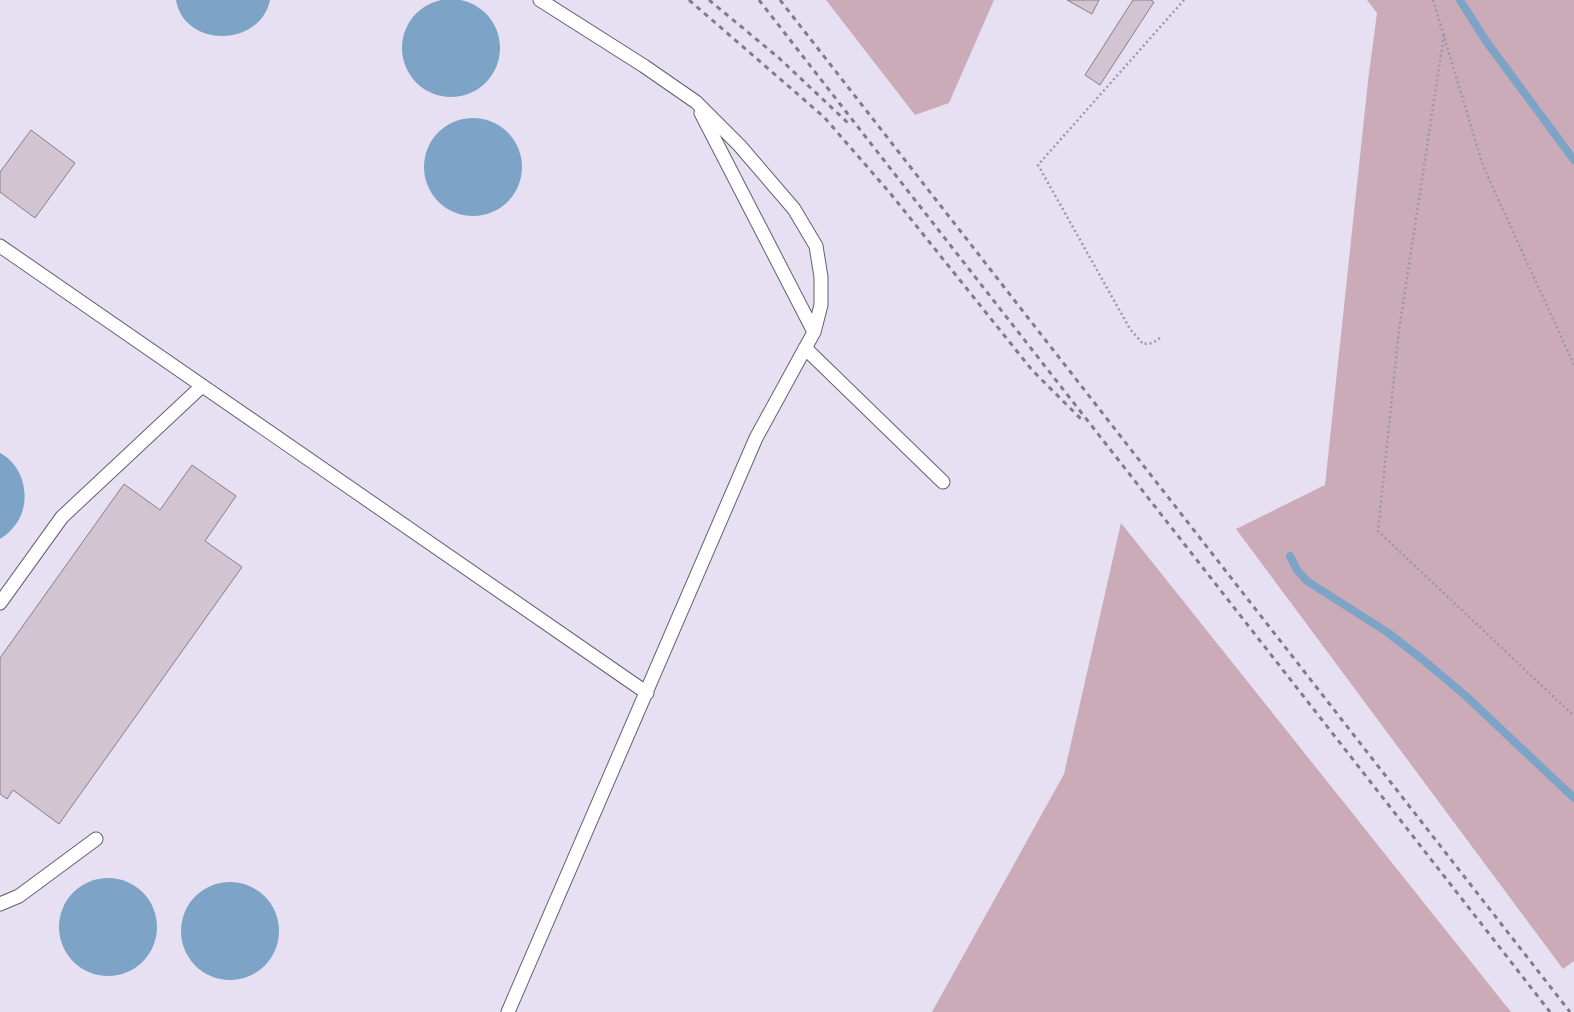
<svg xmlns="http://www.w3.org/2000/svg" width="1574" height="1012" font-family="'Times New Roman',serif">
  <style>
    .green { fill: #cbabb8 }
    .water { fill: #7da4c6 }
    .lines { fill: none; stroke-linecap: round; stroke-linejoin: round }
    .stream { stroke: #7da4c6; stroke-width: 8 }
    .building { fill: #d2c4d1; stroke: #8a7d8a }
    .lane-casing { stroke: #64606f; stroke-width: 15 }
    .path { stroke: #9c98a5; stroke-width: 2.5; stroke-dasharray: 2 3; stroke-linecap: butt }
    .lane { stroke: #fff; stroke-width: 13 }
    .rail { stroke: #807d88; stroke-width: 3; stroke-dasharray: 5 5; stroke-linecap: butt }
  </style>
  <rect width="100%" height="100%" fill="#e6e0f2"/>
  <path class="green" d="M826,0H994L949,103L915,115Z
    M1367,0H1574V961L1563,969L1236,529L1325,485L1368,81L1377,13Z
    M1121,523L1511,1012H932L1064,774Z"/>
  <path class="water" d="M402 48a49 49 0 1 1 98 0a49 49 0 1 1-98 0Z
    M176,0H270C260,48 184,48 176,0Z
    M424 167a49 49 0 1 1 98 0a49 49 0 1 1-98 0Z
    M0,453C27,467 33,507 12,529C9,533 4,536 0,539Z
    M59 927a49 49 0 1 1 98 0a49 49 0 1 1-98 0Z
    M181 931a49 49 0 1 1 98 0a49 49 0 1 1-98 0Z"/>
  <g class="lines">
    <path class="stream" d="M1460,0L1486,41L1574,160
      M1290,556L1297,570L1307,581L1387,632L1422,659L1467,697L1574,798"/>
  </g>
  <path class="building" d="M1067,0H1099L1092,14Z
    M1133,0H1151L1154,2L1100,85L1085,75Z
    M31,130L75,163L35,218L0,192V172Z
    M192,465L236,496L205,541L242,567L59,824L13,790L7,799L0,794V658L124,484L160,510Z"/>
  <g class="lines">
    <g class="lane-casing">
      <path id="lane" d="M701,113L814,332
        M0,246L647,693
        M805,348L943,482
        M0,603L62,517L202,386
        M0,904L19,896L96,839
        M508,1012L756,438L814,332L821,305V277L816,246L794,209L740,146L696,102L644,66L540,0"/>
    </g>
    <path class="path" d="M1433,0L1483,166L1574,365
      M1444,35L1399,330L1378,531L1574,716
      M1160,338L1153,343L1143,344L1130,329L1038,165L1184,0"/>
    <use href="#lane" class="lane"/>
    <path class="rail" d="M689,0L824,117L890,193L1032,370L1082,420
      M709,0L779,58L848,123
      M759,0C1022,338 1287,674 1550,1012
      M780,0L1570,1012"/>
  </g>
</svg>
